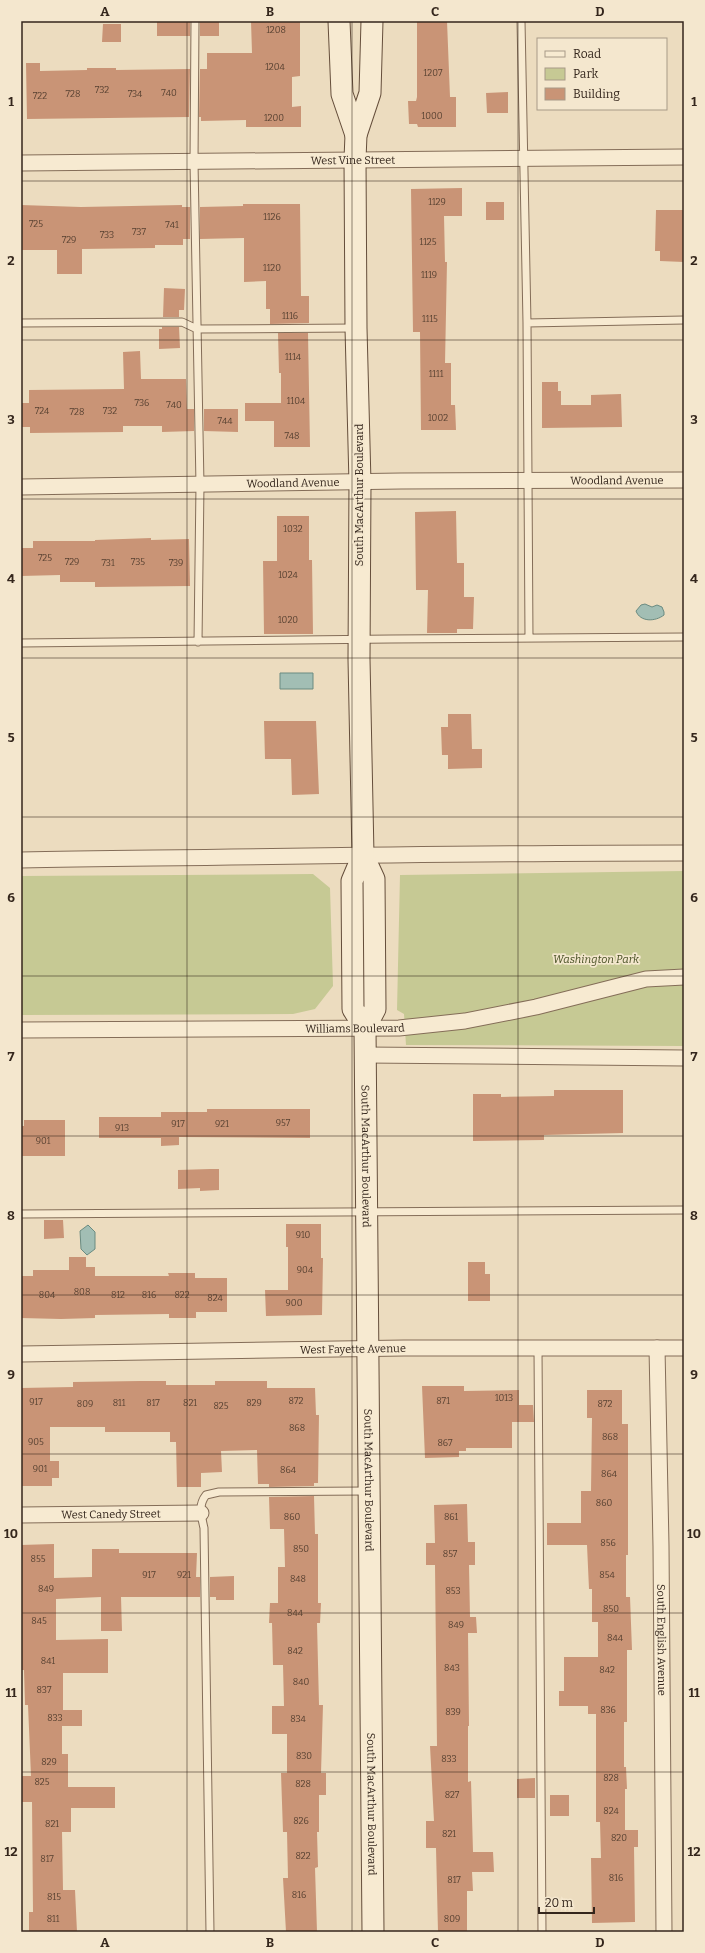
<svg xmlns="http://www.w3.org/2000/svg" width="705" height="1953" font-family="Bitter,serif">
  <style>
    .green { fill: #c6c994 }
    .water { fill: #a2beb4; stroke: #6a8b81 }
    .building { fill: #c99476 }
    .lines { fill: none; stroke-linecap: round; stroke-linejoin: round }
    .lane-casing { stroke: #846d58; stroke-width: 9 }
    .street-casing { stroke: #846d58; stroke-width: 17 }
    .secondary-casing { stroke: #654e3b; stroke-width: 23 }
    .lane { stroke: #f7ead1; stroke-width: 7 }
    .street { stroke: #f7ead1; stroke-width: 15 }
    .secondary { stroke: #f7ead1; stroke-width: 21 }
    .grid { fill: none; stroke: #34261c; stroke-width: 1; stroke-opacity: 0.55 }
    .labels { text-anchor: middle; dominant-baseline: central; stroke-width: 3.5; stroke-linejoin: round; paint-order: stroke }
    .number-label { font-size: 9px; fill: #594232 }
    .street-label { font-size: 11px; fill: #34261c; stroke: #f4e7ce }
    .park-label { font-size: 11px; font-style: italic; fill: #474f23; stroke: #f4e7ce }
    .neatline { fill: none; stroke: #34261c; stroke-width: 1.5 }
    .grid-label { font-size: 13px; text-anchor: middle; font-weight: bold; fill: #34261c }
  </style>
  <rect width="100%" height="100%" fill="#ecdcbf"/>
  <path class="green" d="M684,871V1046L406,1045L404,1014L397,1010L400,875Z
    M313,874L330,888L333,986L315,1009L293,1014L21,1015V876Z"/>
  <path class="water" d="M645,604L652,607L657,605L662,607L664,612V615C655,622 640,622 636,611L641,605Z
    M280,673H313V689H280Z
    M88,1225L95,1232V1249L87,1255L81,1249L80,1231Z"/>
  <path class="building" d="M157,21H190V36H157Z
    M200,21H219V36H200Z
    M251,21H300V76L292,77V107L301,106V127H246V120L201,121V117H199L200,69H207V53H252Z
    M417,21H447L450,97H456V127H418L417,124H409L408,101H416L417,97Z
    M103,24H121V42H102Z
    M26,63H40V71L87,70V68H116V70L190,69L189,117L27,119Z
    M508,92V113H487L486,93Z
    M462,188V216H444L445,262H447L445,363H451V405H455L456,430H421L420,332H413L411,189Z
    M486,202H504V220H486Z
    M243,204H300L301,296H309V323L270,324V309H266V281L244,282V238L200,239V207L243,206Z
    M21,205L81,207L182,205V207H190V239H183V245H155V248L82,249V274H57V250H21Z
    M656,210H684V262L660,261V251H655Z
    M164,288L185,289L184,310H179V317H163Z
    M162,327H179L180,348L159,349V329H162Z
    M278,333H308L310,447H274V421H245V403H281V373H279Z
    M140,351L141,379H186L187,409H194V431L162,432V426H123V432L30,433V427H21V403H29V390L124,389L123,352Z
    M542,382H558V391H561V405H591V395L621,394L622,427L542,428Z
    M204,409H238V432L204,431Z
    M456,511L457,563H464V597H474L473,629H457V633H427L428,590H416L415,512Z
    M277,516H309V560H312L313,634H264L263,561H277Z
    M151,538V540L189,539L190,586L95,587V582H60V575L21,576V548H33V541H95V540Z
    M448,714H471L472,749H482V768L448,769V755H442L441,727H448Z
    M264,721H316L319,794L292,795L291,759H265Z
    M554,1090H623V1133L544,1135V1140L473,1141V1094H501V1097L554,1096Z
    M207,1109H310V1138L179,1137V1145L161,1146V1138H99V1117H161V1112H207Z
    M24,1120H65V1156H21V1126H24Z
    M210,1169H219V1190L200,1191V1188L178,1189V1170Z
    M44,1220H63L64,1238L44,1239Z
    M286,1224H321V1258H323L322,1315L266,1316L265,1290H288V1247H286Z
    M69,1257H86V1267H95V1276H169L168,1273H195V1278H227V1312H196V1318H169V1314L95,1315V1318L61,1319L21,1318V1276H33V1270H69Z
    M468,1262H485V1274H490V1301H468Z
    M140,1381H166V1385H215V1381H267V1388H315L316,1415H319L318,1483H314V1486L269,1487V1484H258L257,1450L221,1451L222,1472L201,1473V1487H177L176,1442H170V1432H105V1427H50V1461H59V1478H52V1486H21V1388L73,1387V1382Z
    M422,1386H464V1391L519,1390V1405H533L534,1422H512V1448H466V1451H459V1457L425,1458Z
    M587,1390H622V1424H628V1555H626V1597H630L632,1650H627V1722H624V1767H626L627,1789H625V1830H638V1847H634L635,1922L592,1923L591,1858H601L600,1822H596V1714H588V1706H559V1691H564V1657H598V1622H592V1589H589L587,1545H547V1523H581V1491H591L592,1418H587Z
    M314,1496L315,1534H318V1603H321L320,1623H317L319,1705H323L321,1773H326V1795H319V1832H317L318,1867L315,1868L317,1932H286L283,1878H288L287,1832H283L281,1773H287V1734H272V1706H284L283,1665H273L272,1623H269L270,1603H278V1567H285L284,1529H270L269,1497Z
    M467,1504L468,1542H475V1565H469L470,1617H476L477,1633H468L469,1726H468V1782L471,1781L473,1852H493L494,1872H472L473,1891H467V1932H438L436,1848H426V1821H434L430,1746H437L435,1565H426V1543H435L434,1505Z
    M54,1544V1578L92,1577V1549H119V1553H197L196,1577H200V1597H121L122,1631H101V1597L56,1599V1640L108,1639V1673H63V1710H82V1726H62V1754H68V1787H115V1808H71V1832H62L63,1890H75L77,1932H29V1912H33L32,1802H21V1776H31L28,1705H25L24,1670H21V1545Z
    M234,1576V1600H216V1597H210V1577Z
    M535,1778V1798H517V1779Z
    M550,1795H569V1816H550Z"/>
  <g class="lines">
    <g class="lane-casing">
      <path id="lane" d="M195,21L194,162L200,485L198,642
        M521,21L527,323L529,638
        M21,323L182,322L197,329L355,328
        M527,323L684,320
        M21,643L391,639L684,637
        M21,1214L684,1210
        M538,1349L542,1932
        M210,1932L204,1528C201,1515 198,1505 206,1495L219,1492L366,1491"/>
    </g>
    <g class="street-casing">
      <g id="street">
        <path id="s1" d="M21,163L684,157"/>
        <path id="s2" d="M21,487L401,481L684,480"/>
        <path d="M21,860C242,857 463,853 684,853"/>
        <path id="s3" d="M21,1030L399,1028L465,1021L536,1007L646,979L684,977"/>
        <path d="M365,1055L684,1058"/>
        <path id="s4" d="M657,1348L661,1546L664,1932"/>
        <path id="s5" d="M21,1354L404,1348H684"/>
        <path id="s6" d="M21,1515L201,1513"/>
      </g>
    </g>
    <g class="secondary-casing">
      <g id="secondary">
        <path d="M339,21L342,94L356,135"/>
        <path id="s7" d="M363,855L374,879L375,1009L365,1028L373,1932"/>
        <path d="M365,1028L353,1009L352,881L363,855L359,659L360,483L356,328L355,159L356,135L370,93L372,21"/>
      </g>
    </g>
    <use href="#lane" class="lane"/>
    <use href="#street" class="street"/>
    <use href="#secondary" class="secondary"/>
  </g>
  <path class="grid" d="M187,21V1932M352,21V1932M518,21V1932M21,181H684M21,340H684M21,499H684M21,658H684M21,817H684M21,976H684M21,1136H684M21,1295H684M21,1454H684M21,1613H684M21,1772H684"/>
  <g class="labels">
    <g class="number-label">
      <text x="276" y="30">1208</text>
      <text x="275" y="67">1204</text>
      <text x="433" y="73">1207</text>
      <text x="102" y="90">732</text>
      <text x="169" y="93">740</text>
      <text x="73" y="94">728</text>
      <text x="135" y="94">734</text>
      <text x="40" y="96">722</text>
      <text x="432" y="116">1000</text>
      <text x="274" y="118">1200</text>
      <text x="437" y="202">1129</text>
      <text x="272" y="217">1126</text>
      <text x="36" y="224">725</text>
      <text x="172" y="225">741</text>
      <text x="139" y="232">737</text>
      <text x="107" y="235">733</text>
      <text x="69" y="240">729</text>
      <text x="428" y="242">1125</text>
      <text x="272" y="268">1120</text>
      <text x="429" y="275">1119</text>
      <text x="290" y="316">1116</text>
      <text x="430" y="319">1115</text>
      <text x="293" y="357">1114</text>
      <text x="436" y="374">1111</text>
      <text x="296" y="401">1104</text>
      <text x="142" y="403">736</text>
      <text x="174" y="405">740</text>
      <text x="42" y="411">724</text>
      <text x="110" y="411">732</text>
      <text x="77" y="412">728</text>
      <text x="438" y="418">1002</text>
      <text x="225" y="421">744</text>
      <text x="292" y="436">748</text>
      <text x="293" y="529">1032</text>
      <text x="45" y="558">725</text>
      <text x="72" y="562">729</text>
      <text x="138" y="562">735</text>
      <text x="108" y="563">731</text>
      <text x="176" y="563">739</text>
      <text x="288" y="575">1024</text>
      <text x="288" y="620">1020</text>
      <text x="283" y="1123">957</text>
      <text x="178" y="1124">917</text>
      <text x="222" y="1124">921</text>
      <text x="122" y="1128">913</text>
      <text x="43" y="1141">901</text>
      <text x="303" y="1235">910</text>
      <text x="305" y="1270">904</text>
      <text x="82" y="1292">808</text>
      <text x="47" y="1295">804</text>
      <text x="118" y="1295">812</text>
      <text x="149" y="1295">816</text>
      <text x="182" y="1295">822</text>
      <text x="215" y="1298">824</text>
      <text x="294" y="1303">900</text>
      <text x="504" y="1398">1013</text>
      <text x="296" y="1401">872</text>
      <text x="443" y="1401">871</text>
      <text x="36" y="1402">917</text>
      <text x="119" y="1403">811</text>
      <text x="153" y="1403">817</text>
      <text x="190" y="1403">821</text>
      <text x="254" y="1403">829</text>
      <text x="85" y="1404">809</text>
      <text x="605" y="1404">872</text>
      <text x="221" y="1406">825</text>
      <text x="297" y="1428">868</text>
      <text x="610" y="1437">868</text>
      <text x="36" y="1442">905</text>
      <text x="445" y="1443">867</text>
      <text x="40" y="1469">901</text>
      <text x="288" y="1470">864</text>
      <text x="609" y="1474">864</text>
      <text x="604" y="1503">860</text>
      <text x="292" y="1517">860</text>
      <text x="451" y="1517">861</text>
      <text x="608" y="1543">856</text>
      <text x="301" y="1549">850</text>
      <text x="450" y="1554">857</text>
      <text x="38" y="1559">855</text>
      <text x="149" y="1575">917</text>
      <text x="184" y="1575">921</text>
      <text x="607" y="1575">854</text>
      <text x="298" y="1579">848</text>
      <text x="46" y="1589">849</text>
      <text x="453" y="1591">853</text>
      <text x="611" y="1609">850</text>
      <text x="295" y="1613">844</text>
      <text x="39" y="1621">845</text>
      <text x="456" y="1625">849</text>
      <text x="615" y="1638">844</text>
      <text x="295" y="1651">842</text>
      <text x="48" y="1661">841</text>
      <text x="452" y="1668">843</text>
      <text x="607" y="1670">842</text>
      <text x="301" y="1682">840</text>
      <text x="44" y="1690">837</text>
      <text x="608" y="1710">836</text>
      <text x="453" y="1712">839</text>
      <text x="55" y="1718">833</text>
      <text x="298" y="1719">834</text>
      <text x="304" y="1756">830</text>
      <text x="449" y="1759">833</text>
      <text x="49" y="1762">829</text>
      <text x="611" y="1778">828</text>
      <text x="42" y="1782">825</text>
      <text x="303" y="1784">828</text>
      <text x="452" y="1795">827</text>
      <text x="611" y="1811">824</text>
      <text x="301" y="1821">826</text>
      <text x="52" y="1824">821</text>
      <text x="449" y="1834">821</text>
      <text x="619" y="1838">820</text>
      <text x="303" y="1856">822</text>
      <text x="47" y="1859">817</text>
      <text x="616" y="1878">816</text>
      <text x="454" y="1880">817</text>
      <text x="299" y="1895">816</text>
      <text x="54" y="1897">815</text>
      <text x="53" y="1919">811</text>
      <text x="452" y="1919">809</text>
    </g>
    <g class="street-label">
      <text stroke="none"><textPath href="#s1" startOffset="332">West Vine Street</textPath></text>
      <text stroke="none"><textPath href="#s2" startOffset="596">Woodland Avenue</textPath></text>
      <text stroke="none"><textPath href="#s2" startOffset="272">Woodland Avenue</textPath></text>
      <text transform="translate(359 495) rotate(-90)">South MacArthur Boulevard</text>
      <text stroke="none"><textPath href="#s3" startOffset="334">Williams Boulevard</textPath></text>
      <text stroke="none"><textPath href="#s7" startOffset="306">South MacArthur Boulevard</textPath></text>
      <text stroke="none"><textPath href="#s5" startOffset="332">West Fayette Avenue</textPath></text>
      <text stroke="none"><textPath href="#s7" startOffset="630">South MacArthur Boulevard</textPath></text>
      <text stroke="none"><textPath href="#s6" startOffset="90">West Canedy Street</textPath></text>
      <text stroke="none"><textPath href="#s4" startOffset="292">South English Avenue</textPath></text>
      <text stroke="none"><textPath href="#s7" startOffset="954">South MacArthur Boulevard</textPath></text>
    </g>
    <g class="park-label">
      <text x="596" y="959">Washington Park</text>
    </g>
  </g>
  <rect width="705" height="1953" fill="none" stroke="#f4e7ce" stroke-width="44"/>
  <rect x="537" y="38" width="130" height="72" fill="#f4e7ce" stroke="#a79a87"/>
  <rect x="545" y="51" width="20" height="6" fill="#f7ead1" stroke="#a79a87"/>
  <text x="573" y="58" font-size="12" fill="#34261c">Road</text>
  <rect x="545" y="68" width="20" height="12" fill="#c6c994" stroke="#a79a87"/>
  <text x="573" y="78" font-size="12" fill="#34261c">Park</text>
  <rect x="545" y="88" width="20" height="12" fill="#c99476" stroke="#a79a87"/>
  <text x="573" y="98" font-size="12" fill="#34261c">Building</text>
  <path d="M539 1907v6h55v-6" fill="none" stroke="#34261c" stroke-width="2"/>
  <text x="545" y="1907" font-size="12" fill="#34261c" stroke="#f4e7ce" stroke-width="3" paint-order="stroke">20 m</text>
  <rect x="22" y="22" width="661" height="1909" class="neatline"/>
  <g class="grid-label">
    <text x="105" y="16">A</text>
    <text x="270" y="16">B</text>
    <text x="435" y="16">C</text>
    <text x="600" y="16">D</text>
    <text x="11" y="106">1</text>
    <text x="694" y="106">1</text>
    <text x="11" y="265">2</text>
    <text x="694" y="265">2</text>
    <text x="11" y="424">3</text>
    <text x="694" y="424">3</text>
    <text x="11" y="583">4</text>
    <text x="694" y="583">4</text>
    <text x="11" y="742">5</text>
    <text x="694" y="742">5</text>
    <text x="11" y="902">6</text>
    <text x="694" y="902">6</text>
    <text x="11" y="1061">7</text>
    <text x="694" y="1061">7</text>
    <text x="11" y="1220">8</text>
    <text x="694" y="1220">8</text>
    <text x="11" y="1379">9</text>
    <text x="694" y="1379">9</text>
    <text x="11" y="1538">10</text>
    <text x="694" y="1538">10</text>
    <text x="11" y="1697">11</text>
    <text x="694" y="1697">11</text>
    <text x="11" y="1856">12</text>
    <text x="694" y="1856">12</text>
    <text x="105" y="1947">A</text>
    <text x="270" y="1947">B</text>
    <text x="435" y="1947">C</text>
    <text x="600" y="1947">D</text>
  </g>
</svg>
